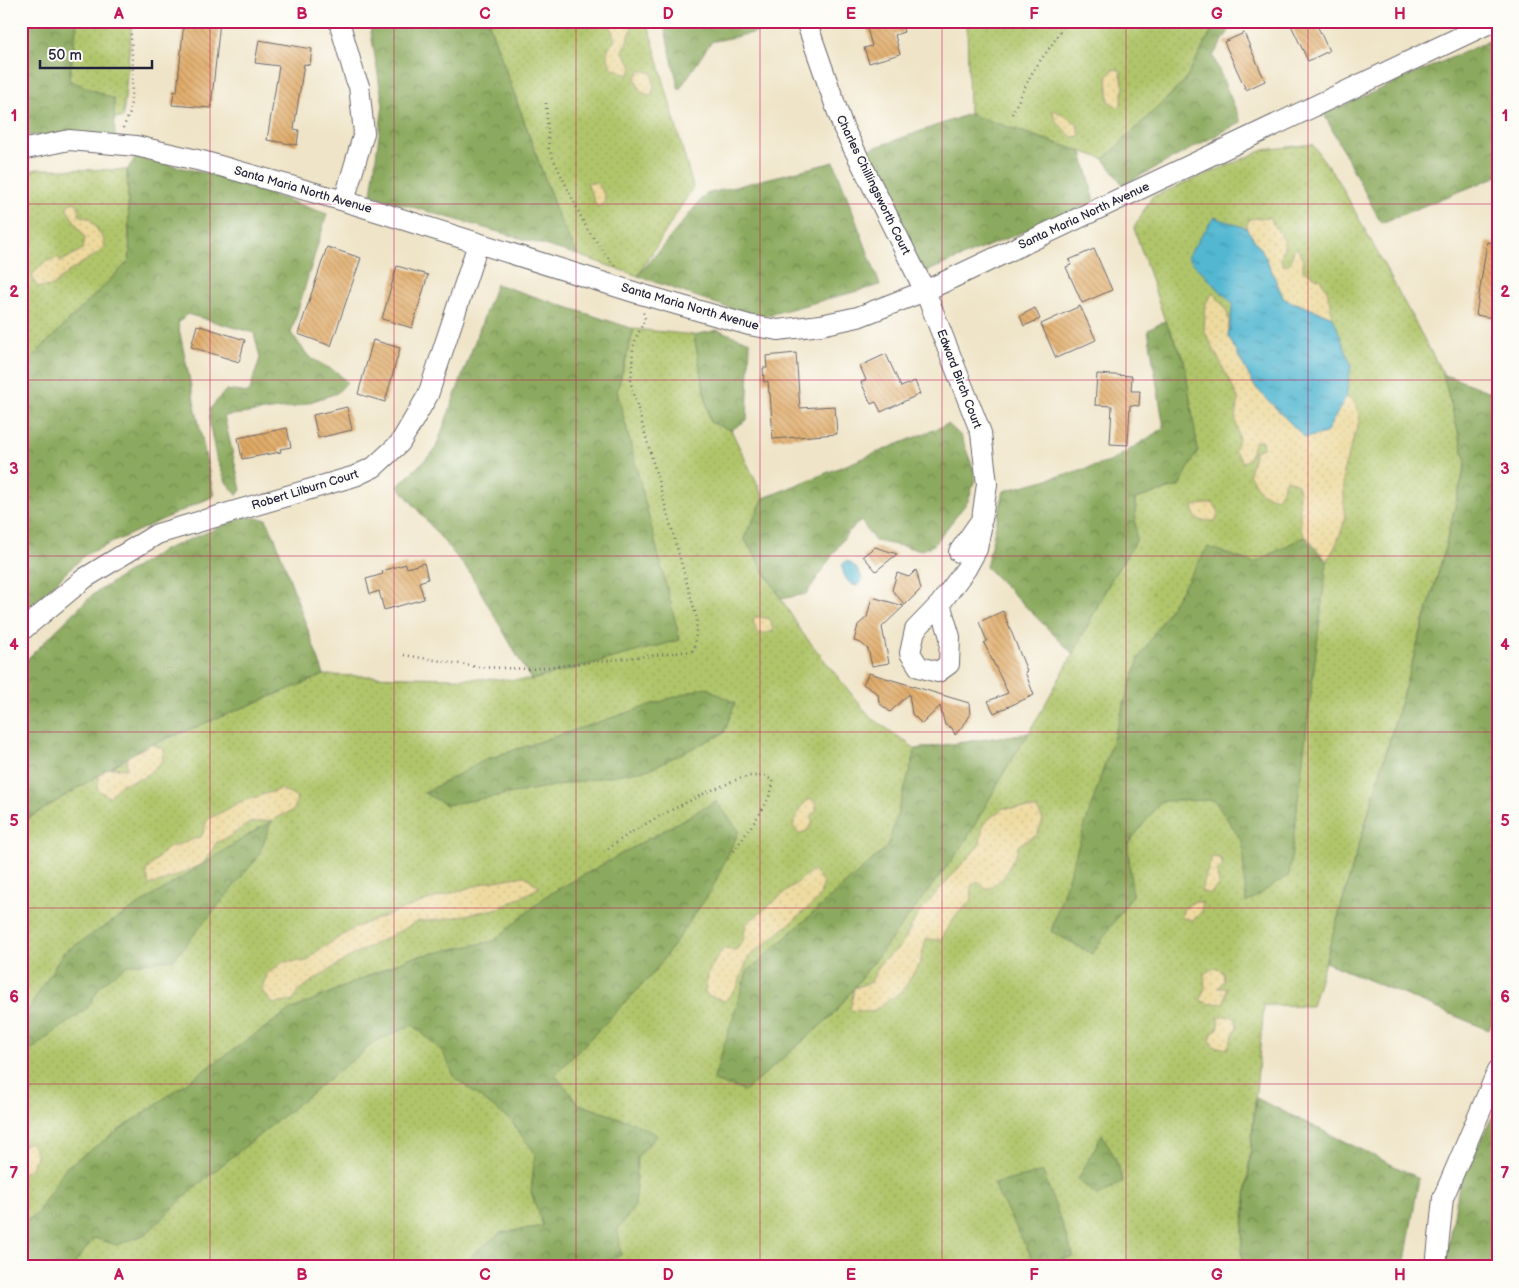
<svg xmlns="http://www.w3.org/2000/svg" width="1519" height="1288" font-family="'Balsamiq Sans',sans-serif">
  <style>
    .grass { fill: url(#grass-dots); stroke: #697452 }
    .forest { fill: url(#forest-crowns); stroke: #57664c }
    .sand { fill: url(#sand-dots); stroke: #887e6c }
    .water { fill: url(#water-ripples); stroke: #3a6c86 }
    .building { fill: url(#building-back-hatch) }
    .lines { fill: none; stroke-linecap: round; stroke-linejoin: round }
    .minor-casing { stroke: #6a666c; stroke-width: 22 }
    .path { stroke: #6a666c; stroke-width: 2.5; stroke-dasharray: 1 4; stroke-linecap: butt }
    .minor { stroke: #fff; stroke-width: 20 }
    .grid { fill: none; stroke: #c2185b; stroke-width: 1; stroke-opacity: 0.55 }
    .labels { text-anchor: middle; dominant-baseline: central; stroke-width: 4.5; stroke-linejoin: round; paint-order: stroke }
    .street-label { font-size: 12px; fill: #22223b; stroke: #fdfcf7 }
    .neatline { fill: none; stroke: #c2185b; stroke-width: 2 }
    .grid-label { font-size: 16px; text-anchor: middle; font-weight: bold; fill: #c2185b }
  </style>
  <defs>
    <pattern id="grass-dots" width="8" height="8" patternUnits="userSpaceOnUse" patternTransform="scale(1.25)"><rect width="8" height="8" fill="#b0c56a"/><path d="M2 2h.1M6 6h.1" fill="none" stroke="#97a95d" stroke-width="1.8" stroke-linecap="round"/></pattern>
    <pattern id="forest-crowns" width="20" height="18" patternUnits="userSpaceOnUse" patternTransform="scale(1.25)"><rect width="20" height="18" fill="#8caa5e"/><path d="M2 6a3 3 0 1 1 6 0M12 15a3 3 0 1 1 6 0" fill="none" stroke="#728a4f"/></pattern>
    <pattern id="sand-dots" width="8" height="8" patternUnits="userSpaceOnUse" patternTransform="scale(1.25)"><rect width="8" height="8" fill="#eeda9e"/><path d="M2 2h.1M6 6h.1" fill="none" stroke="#ccbb89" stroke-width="1.8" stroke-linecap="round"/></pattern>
    <pattern id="water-ripples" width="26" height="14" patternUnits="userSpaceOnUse" patternTransform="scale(1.25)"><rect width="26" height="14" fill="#52b7d1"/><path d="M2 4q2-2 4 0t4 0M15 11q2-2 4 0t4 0" fill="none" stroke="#4494ab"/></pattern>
    <pattern id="building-back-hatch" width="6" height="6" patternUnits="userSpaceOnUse" patternTransform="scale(1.25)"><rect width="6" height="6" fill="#e0a964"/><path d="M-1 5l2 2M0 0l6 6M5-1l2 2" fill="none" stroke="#b58954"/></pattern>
  </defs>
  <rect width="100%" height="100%" fill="#fdfcf7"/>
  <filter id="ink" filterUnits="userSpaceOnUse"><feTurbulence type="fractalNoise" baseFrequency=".02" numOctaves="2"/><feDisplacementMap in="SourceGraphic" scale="10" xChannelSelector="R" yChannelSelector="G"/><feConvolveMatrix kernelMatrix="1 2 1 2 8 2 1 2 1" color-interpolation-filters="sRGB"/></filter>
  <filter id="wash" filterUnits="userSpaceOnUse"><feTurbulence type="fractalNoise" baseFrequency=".0096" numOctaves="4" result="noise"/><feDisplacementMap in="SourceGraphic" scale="20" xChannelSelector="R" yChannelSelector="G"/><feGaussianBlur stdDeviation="1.12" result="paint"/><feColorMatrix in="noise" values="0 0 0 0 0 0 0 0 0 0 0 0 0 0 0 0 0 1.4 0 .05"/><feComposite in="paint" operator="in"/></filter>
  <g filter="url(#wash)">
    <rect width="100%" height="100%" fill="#efe4c7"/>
    <path class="grass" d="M41,21H132L123,118L55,117Z
      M488,21H647L693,187L638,276L578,255L560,221Z
      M967,21H1217L1184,82L1104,159L969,114Z
      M1312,144L1338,180L1443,374L1466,462L1442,560L1312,1006L1264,1005L1241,1251L1245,1267H21V823L141,749L324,675L531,680L679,640L617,391L634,329L694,335L710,422L731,430L764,498L744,538L801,631L869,716L916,749L1029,733L1073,654L1112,578L1135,542V499L1179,486L1184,359L1165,321L1134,228L1152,197L1264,150Z
      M37,169L127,170L130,260L21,368V174Z"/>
    <path class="forest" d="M21,21H77L69,80L114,99L115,137L21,135Z
      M369,21H488L560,221L578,255L371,195L383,105Z
      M663,21H784L785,26L711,42L679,90Z
      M1217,21H1235L1213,56L1241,122L1123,185L1104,159L1184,82Z
      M1498,37V176L1381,223L1324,114Z
      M969,114L1082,152L1095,202L923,273L868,150Z
      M136,157L217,176L327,214L291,333L309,357L338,373L347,382L337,393L295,407L224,416L241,490L237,495L226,482L216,457L210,426V409L226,390L249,393L260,358L254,333L187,314L178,324L214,496L85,555L21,615V368L130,260L127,170Z
      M834,162L880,285L757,318L638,276L706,194Z
      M496,284L634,329L617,391L680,640L531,680L470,573L398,486L435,450Z
      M1165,321L1184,359L1198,451L1179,486L1135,499L1136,541L1112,578L1073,654L986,567L1004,491L1110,462L1164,428L1148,330Z
      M718,330L750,342L747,420L731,430L710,422L694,335Z
      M1443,374L1498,395V1007L1489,1030L1325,962L1442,560L1466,462Z
      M948,424L961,436L976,476L968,501L934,545L922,550L875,541L861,521L848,532L806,594L781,599L744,538L764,498Z
      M245,517L266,519L274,535L324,675L141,749L21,823V665L92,595L163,550Z
      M1305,536L1327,561L1289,875L1246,903L1242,841L1214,800L1161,801L1128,844L1132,896L1092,954L1051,931L1139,658L1208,547L1254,563Z
      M705,687L735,703L724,733L650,769L446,805L424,793L487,759Z
      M1029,733L1008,766L964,844L834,1014L745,1091L713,1081L747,972L888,846L916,749Z
      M716,801L739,831L711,891L653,974L555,1075L579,1104L634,1123L657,1135L637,1157L635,1206L618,1229L621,1255L589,1267H465L473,1254L500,1233L543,1226L531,1192L535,1153L510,1120L455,1078L443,1052L413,1025L376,1041L196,1186L146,1234L117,1245L94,1238L72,1267H21V1223L36,1215L65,1168L290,1010L409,958L494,941L546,896Z
      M272,820L258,857L174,959L127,965L101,985L87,1008L21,1057V1022L63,953Z
      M1256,1098L1419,1178L1404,1267H1245L1241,1251Z
      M1498,1105V1267H1448L1447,1257L1459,1185Z
      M1102,1134L1115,1158L1123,1181L1098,1196L1078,1180Z
      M1043,1172L1074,1257L1035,1263L993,1184Z"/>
    <path class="sand" d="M613,21H629L632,28L623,51L632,67L629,75L611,67C607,55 604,50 615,41L611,28Z
      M1113,69L1120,70L1124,87L1120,108L1109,102L1107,77Z
      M641,70L652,73L654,85L652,96L641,92L635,78Z
      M1052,109L1077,123L1080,136L1072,137L1056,121Z
      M587,183H597L604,193L605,203L597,207Z
      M74,202L79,206V215L90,219L103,238L105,246L98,253L68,272L53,286L39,287L35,283L32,275L45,262L59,257L60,262L83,249L85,238L66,208L70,203Z
      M1269,217L1285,242L1281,260L1284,266L1290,263L1295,247C1303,255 1303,260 1303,270L1320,279L1327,290L1333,317L1284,299L1264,254L1246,228L1249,219Z
      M1213,293C1227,310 1231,313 1228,336L1326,433L1346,397L1353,399L1360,418L1343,472L1345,520L1336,545L1327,561L1305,536L1301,530L1298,484L1286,479L1283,488L1277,498L1261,493L1249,474L1255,451L1263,448L1262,441H1255L1249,459L1243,462L1234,450L1239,440L1235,416L1239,400L1204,330L1206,303Z
      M1213,503L1219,512L1215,521L1196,520L1193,506Z
      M756,616L770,619L773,631L762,634L757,632L753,621Z
      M151,744L164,749L162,761L143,778L122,784L109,797L97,789L100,774L109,768L126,769L127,757Z
      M281,789L297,798L294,810L272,820L249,823L229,837L217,842L203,864L161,882L149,885L146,871L166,849L202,836L207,820L240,802Z
      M809,799L815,801L816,811L810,817L813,822L808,830L799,834L793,826L800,808Z
      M1003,808L1037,809L1043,820L1037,835L1019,845L1016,854L1004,877L987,890L978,882L971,886L972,900L955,916L941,940L926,939L920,963L903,990L872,1012L850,1010L854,988L871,982L881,962L901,946L918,914L980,844L983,824Z
      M1212,857L1220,858L1223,865L1217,872L1219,884L1210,894L1201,891Z
      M813,870L824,883L818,900L748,958L737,988L725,1001L707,995L705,991L709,971L723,948L736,950L743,941L746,924Z
      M525,876L540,887L500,908L440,920L419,921L346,959L299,990L293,1001L273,1004L262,991L267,974L283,962L308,961L316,952L356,927L425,901L488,882Z
      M1195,901L1202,903V911L1193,920L1182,918L1183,909Z
      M1215,967L1223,972L1224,980L1218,988H1227L1224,1003L1210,1004L1200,1000L1205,988L1204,974Z
      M1226,1016L1235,1017L1237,1026L1227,1049L1213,1046L1210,1040L1212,1034L1219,1027L1218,1018Z
      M29,1142C40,1153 36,1157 30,1170L21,1173V1147Z"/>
    <path class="water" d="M1214,217L1246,228L1264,254L1284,299L1333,317L1351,365L1346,397L1326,433L1305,438L1255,387L1228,336L1233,304L1187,257Z
      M846,561C853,562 861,573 862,580L857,586C848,586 842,573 842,565Z"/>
    <g id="blocks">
      <path class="building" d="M184,21H220L211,108L172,105L174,91L177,92Z
        M865,21H901L904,32L895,35L900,54L869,63L864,48L872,46Z
        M1289,21H1315L1329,51L1308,61Z
        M1244,33L1265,81L1246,90L1224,42Z
        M259,40L312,49L310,65L304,64L294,129L299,130L297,145L267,140L279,66L255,63Z
        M1487,242L1498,244V319L1476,315Z
        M327,247L361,258L331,346L298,334Z
        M1094,249L1112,290L1082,303L1066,267L1071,265L1069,260Z
        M397,266L428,275L412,328L382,319Z
        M1080,306L1096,340L1056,358L1041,324Z
        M1035,308L1040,319L1024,326L1020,316Z
        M197,325L245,340L239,362L191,347Z
        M373,340L400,348L385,402L358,394Z
        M796,353L800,408L835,406L837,434L773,439L770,393H769L768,381L764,382L763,368H767L766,356Z
        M886,354L901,387L915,381L920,394L881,412L876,402L871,404L861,382L866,380L860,366Z
        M1097,374L1132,376L1131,391H1140L1139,406L1130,405L1128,445L1110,444L1112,406L1095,405Z
        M347,407L352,430L318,438L313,415Z
        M287,428L291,447L280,449L281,452L242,459L238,438Z
        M875,547L897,554L876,571L863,556Z
        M424,563L428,579L419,582L424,599L384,610L379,591L370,594L366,579L383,574L382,571L406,564L407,568Z
        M916,570L921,589L905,605L892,590L897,573L909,577Z
        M872,597L904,606L882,627L889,663L872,666L868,649L861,643L854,641L858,625L867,617Z
        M1003,611L1027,671L1025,672L1034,695L994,713L988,701L1008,693L984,643L987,641L979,622Z
        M869,673L969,703L970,715L966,722L955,735L952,728L945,725L940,706L922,724L912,714L909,694L890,712L879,703L878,694L863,684Z"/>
    </g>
  </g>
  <g filter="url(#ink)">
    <use href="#blocks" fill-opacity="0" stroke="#6a666c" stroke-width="1"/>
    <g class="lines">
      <g class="minor-casing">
        <path id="minor" d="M339,21L355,77L359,86L364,133L344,201
          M806,21L843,127L925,291L981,433L987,484L982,519L959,552
          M21,150L69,140L136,146L206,162L344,201L637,293L749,325L778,330L821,325L858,317L925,291L1494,21
          M940,604L950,637L949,664L938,672L919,667L910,653L915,630L940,604L966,569L977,549L981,528
          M21,631L85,578L157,534L355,476L374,467L400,443L428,395L478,244
          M1436,1267L1443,1198L1498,1070"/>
      </g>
      <path class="path" d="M546,103L549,150L587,229L616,268
        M1012,114L1033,71L1053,43L1066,21
        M123,128L130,113L133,71L130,21
        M404,655L478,667L530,669L692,651L695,644L697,619L631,384L633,348L637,336L645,319L643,312
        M608,849L628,834L656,818L705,793L741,778L751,776H765L773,781C772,805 741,837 729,859"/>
      <use href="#minor" class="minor"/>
    </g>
  </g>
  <path class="grid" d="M210,21V1267M394,21V1267M576,21V1267M760,21V1267M942,21V1267M1126,21V1267M1308,21V1267M21,204H1498M21,380H1498M21,556H1498M21,732H1498M21,908H1498M21,1084H1498"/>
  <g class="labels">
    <g class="street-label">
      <text transform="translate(873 185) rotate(64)">Charles Chillingsworth Court</text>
      <text transform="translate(303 190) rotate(16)">Santa Maria North Avenue</text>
      <text transform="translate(1084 216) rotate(-25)">Santa Maria North Avenue</text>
      <text transform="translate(690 307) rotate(16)">Santa Maria North Avenue</text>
      <text transform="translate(959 379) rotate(69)">Edward Birch Court</text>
      <text transform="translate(305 490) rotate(-17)">Robert Lilburn Court</text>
    </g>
  </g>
  <rect width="1519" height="1288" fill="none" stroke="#fdfcf7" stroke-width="55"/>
  <path d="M40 60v8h112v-8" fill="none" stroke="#22223b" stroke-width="2.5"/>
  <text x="48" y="60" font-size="15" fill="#22223b" stroke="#fdfcf7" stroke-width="4" paint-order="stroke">50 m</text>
  <rect x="28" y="28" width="1464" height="1232" class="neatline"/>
  <g class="grid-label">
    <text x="119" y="19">A</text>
    <text x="302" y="19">B</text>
    <text x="485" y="19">C</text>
    <text x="668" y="19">D</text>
    <text x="851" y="19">E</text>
    <text x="1034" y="19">F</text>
    <text x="1217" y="19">G</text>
    <text x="1400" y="19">H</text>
    <text x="14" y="121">1</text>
    <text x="1505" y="121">1</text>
    <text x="14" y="297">2</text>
    <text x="1505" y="297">2</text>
    <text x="14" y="474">3</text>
    <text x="1505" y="474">3</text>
    <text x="14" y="650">4</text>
    <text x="1505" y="650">4</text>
    <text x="14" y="826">5</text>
    <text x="1505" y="826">5</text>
    <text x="14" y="1002">6</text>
    <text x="1505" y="1002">6</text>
    <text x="14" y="1178">7</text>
    <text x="1505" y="1178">7</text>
    <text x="119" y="1280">A</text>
    <text x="302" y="1280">B</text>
    <text x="485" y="1280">C</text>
    <text x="668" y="1280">D</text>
    <text x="851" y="1280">E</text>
    <text x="1034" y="1280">F</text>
    <text x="1217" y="1280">G</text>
    <text x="1400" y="1280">H</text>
  </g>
</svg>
